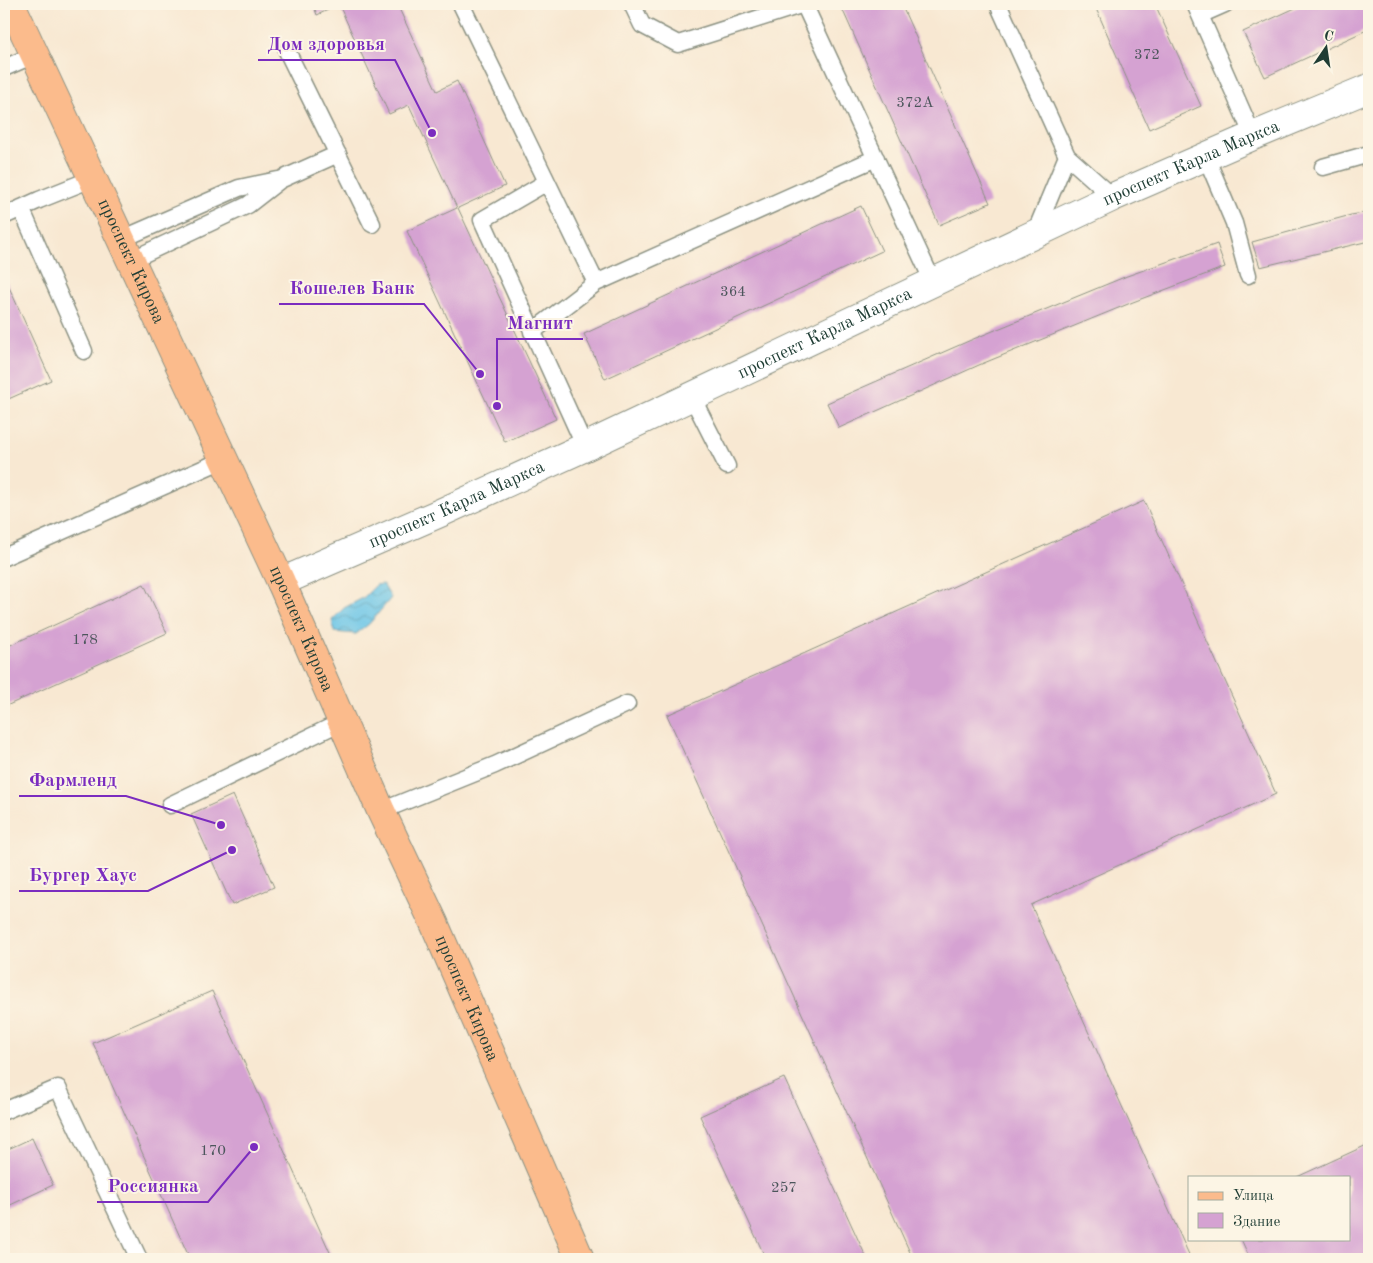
<svg xmlns="http://www.w3.org/2000/svg" width="1373" height="1263" font-family="'Old Standard TT',serif">
  <style>
    .water { fill: url(#water-waves); stroke: #44818e }
    .building { fill: #d5a2d2 }
    .lines { fill: none; stroke-linecap: round; stroke-linejoin: round }
    .service-casing { stroke: #8c9283; stroke-width: 19 }
    .minor-casing { stroke: #8c9283; stroke-width: 30 }
    .primary-casing { stroke: #8c9283; stroke-width: 30 }
    .service { stroke: #fff; stroke-width: 16 }
    .minor { stroke: #fff; stroke-width: 28 }
    .primary { stroke: #fbbb8c; stroke-width: 28 }
    .labels { text-anchor: middle; dominant-baseline: central; stroke-width: 4; stroke-linejoin: round; paint-order: stroke }
    .number-label { font-size: 15px; fill: #4c565c }
    .street-label { font-size: 18px; fill: #1f3d34; stroke: #fcf5e5 }
    .leader { fill: none; stroke: #7b2cbf; stroke-width: 2 }
    .callout-dot { fill: #7b2cbf; stroke: #fcf5e5; stroke-width: 2 }
    .callout-label { font-size: 19px; text-anchor: middle; font-weight: bold; fill: #7b2cbf; stroke: #fcf5e5; stroke-width: 4; stroke-linejoin: round; paint-order: stroke }
  </style>
  <defs>
    <pattern id="water-waves" width="16" height="10" patternUnits="userSpaceOnUse" patternTransform="scale(1.25)"><rect width="16" height="10" fill="#69c5e7"/><path d="M0 5q4-4 8 0t8 0" fill="none" stroke="#56a1bc"/></pattern>
  </defs>
  <rect width="100%" height="100%" fill="#fcf5e5"/>
  <filter id="ink" filterUnits="userSpaceOnUse"><feTurbulence type="fractalNoise" baseFrequency=".02" numOctaves="2"/><feDisplacementMap in="SourceGraphic" scale="10" xChannelSelector="R" yChannelSelector="G"/><feConvolveMatrix kernelMatrix="1 2 1 2 8 2 1 2 1" color-interpolation-filters="sRGB"/></filter>
  <filter id="wash" filterUnits="userSpaceOnUse"><feTurbulence type="fractalNoise" baseFrequency=".0096" numOctaves="4" result="noise"/><feDisplacementMap in="SourceGraphic" scale="20" xChannelSelector="R" yChannelSelector="G"/><feGaussianBlur stdDeviation="1.12" result="paint"/><feColorMatrix in="noise" values="0 0 0 0 0 0 0 0 0 0 0 0 0 0 0 0 0 1.4 0 .05"/><feComposite in="paint" operator="in"/></filter>
  <g filter="url(#wash)">
    <rect width="100%" height="100%" fill="#f8e8d2"/>
    <path class="water" d="M383,584L391,598L369,624L356,634L334,632L332,620L344,608L363,598L376,585Z"/>
    <g id="blocks">
      <path class="building" d="M313,4H397L437,91L457,81L505,186L458,208L556,419L505,442L407,231L457,208L409,105L389,114L339,5L317,15Z
        M675,4H690L677,9Z
        M840,4H901L990,203L939,225Z
        M1094,4H1155L1201,106L1149,129Z
        M1304,4H1369V29L1265,77L1243,32Z
        M861,206L882,251L605,379L584,334Z
        M1369,212V241L1260,267L1252,242L1351,215Z
        M1217,244L1225,267L1133,302L979,365L839,428L827,403L971,340L1127,276Z
        M4,276L51,380L4,401Z
        M1144,501L1276,794L1031,905L1191,1259H913L667,715Z
        M144,584L167,633L4,707V648Z
        M233,795L274,887L232,905L191,814Z
        M212,991L333,1259H190L93,1043Z
        M784,1078L867,1259H766L700,1116Z
        M32,1138L53,1185L4,1208V1151Z
        M1369,1144V1259H1250L1241,1239H1349V1177H1297Z"/>
    </g>
  </g>
  <g filter="url(#ink)">
    <use href="#blocks" fill-opacity="0" stroke="#8c9283" stroke-width="1"/>
    <g class="lines">
      <g class="service-casing">
        <path id="service" d="M461,4L596,283L532,332
          M632,4L642,25L678,44L804,4
          M804,4L933,282
          M998,4L1067,156L1113,197
          M1195,4L1253,136
          M1200,15L1225,4
          M287,51L372,224
          M4,68L34,55
          M1206,157L1234,223L1248,275
          M1323,167L1369,154
          M547,182L482,220L585,447
          M21,208L84,351
          M4,216L39,200L94,178
          M1035,233L1067,156
          M122,239L239,188L278,180
          M131,260L248,205L280,180L338,154
          M596,283L876,158
          M692,397L727,466
          M4,557L225,459
          M170,805L341,722
          M381,811L495,765L627,704
          M4,1111L58,1088L139,1259"/>
      </g>
      <g class="minor-casing">
        <g id="minor">
          <path id="s1" d="M281,582L440,513L585,447L1113,197L1253,136L1369,88"/>
        </g>
      </g>
      <g class="primary-casing">
        <g id="primary">
          <path id="s2" d="M11,4L281,582L381,811L434,923L580,1259"/>
        </g>
      </g>
      <use href="#service" class="service"/>
      <use href="#minor" class="minor"/>
      <use href="#primary" class="primary"/>
    </g>
  </g>
  <g class="labels">
    <g class="number-label">
      <text x="1147" y="55">372</text>
      <text x="915" y="103">372А</text>
      <text x="733" y="292">364</text>
      <text x="85" y="640">178</text>
      <text x="213" y="1151">170</text>
      <text x="784" y="1188">257</text>
    </g>
    <g class="street-label">
      <text stroke="none"><textPath href="#s1" startOffset="1002">проспект Карла Маркса</textPath></text>
      <text stroke="none"><textPath href="#s2" startOffset="284">проспект Кирова</textPath></text>
      <text stroke="none"><textPath href="#s1" startOffset="598">проспект Карла Маркса</textPath></text>
      <text stroke="none"><textPath href="#s1" startOffset="192">проспект Карла Маркса</textPath></text>
      <text stroke="none"><textPath href="#s2" startOffset="689">проспект Кирова</textPath></text>
      <text stroke="none"><textPath href="#s2" startOffset="1094">проспект Кирова</textPath></text>
    </g>
  </g>
  <path class="leader" d="M432 133L395 60H258M480 374L424 304H279M497 406L497 339H583M221 825L126 796H19M232 850L148 891H19M254 1147L208 1202H97"/>
  <g class="callout-dot">
    <circle cx="432" cy="133" r="5"/>
    <circle cx="480" cy="374" r="5"/>
    <circle cx="497" cy="406" r="5"/>
    <circle cx="221" cy="825" r="5"/>
    <circle cx="232" cy="850" r="5"/>
    <circle cx="254" cy="1147" r="5"/>
  </g>
  <g class="callout-label">
    <text x="326" y="50">Дом здоровья</text>
    <text x="352" y="294">Кошелев Банк</text>
    <text x="540" y="329">Магнит</text>
    <text x="73" y="786">Фармленд</text>
    <text x="83" y="881">Бургер Хаус</text>
    <text x="153" y="1192">Россиянка</text>
  </g>
  <rect width="1373" height="1263" fill="none" stroke="#fcf5e5" stroke-width="20"/>
  <rect x="1188" y="1176" width="162" height="65" fill="#fcf5e5" stroke="#a4ab9e"/>
  <rect x="1198" y="1192" width="25" height="8" fill="#fbbb8c" stroke="#a4ab9e"/>
  <text x="1233" y="1200" font-size="15" fill="#1f3d34">Улица</text>
  <rect x="1198" y="1213" width="25" height="15" fill="#d5a2d2" stroke="#a4ab9e"/>
  <text x="1233" y="1226" font-size="15" fill="#1f3d34">Здание</text>
  <g transform="translate(1326 48) rotate(13)" stroke="#fcf5e5" stroke-width="4" paint-order="stroke">
  <path d="M0-4L9 19L0 12L-9 19Z" fill="#1f3d34"/>
  <text y="-8" font-size="14" font-weight="bold" text-anchor="middle" fill="#1f3d34">С</text>
  </g>
</svg>
